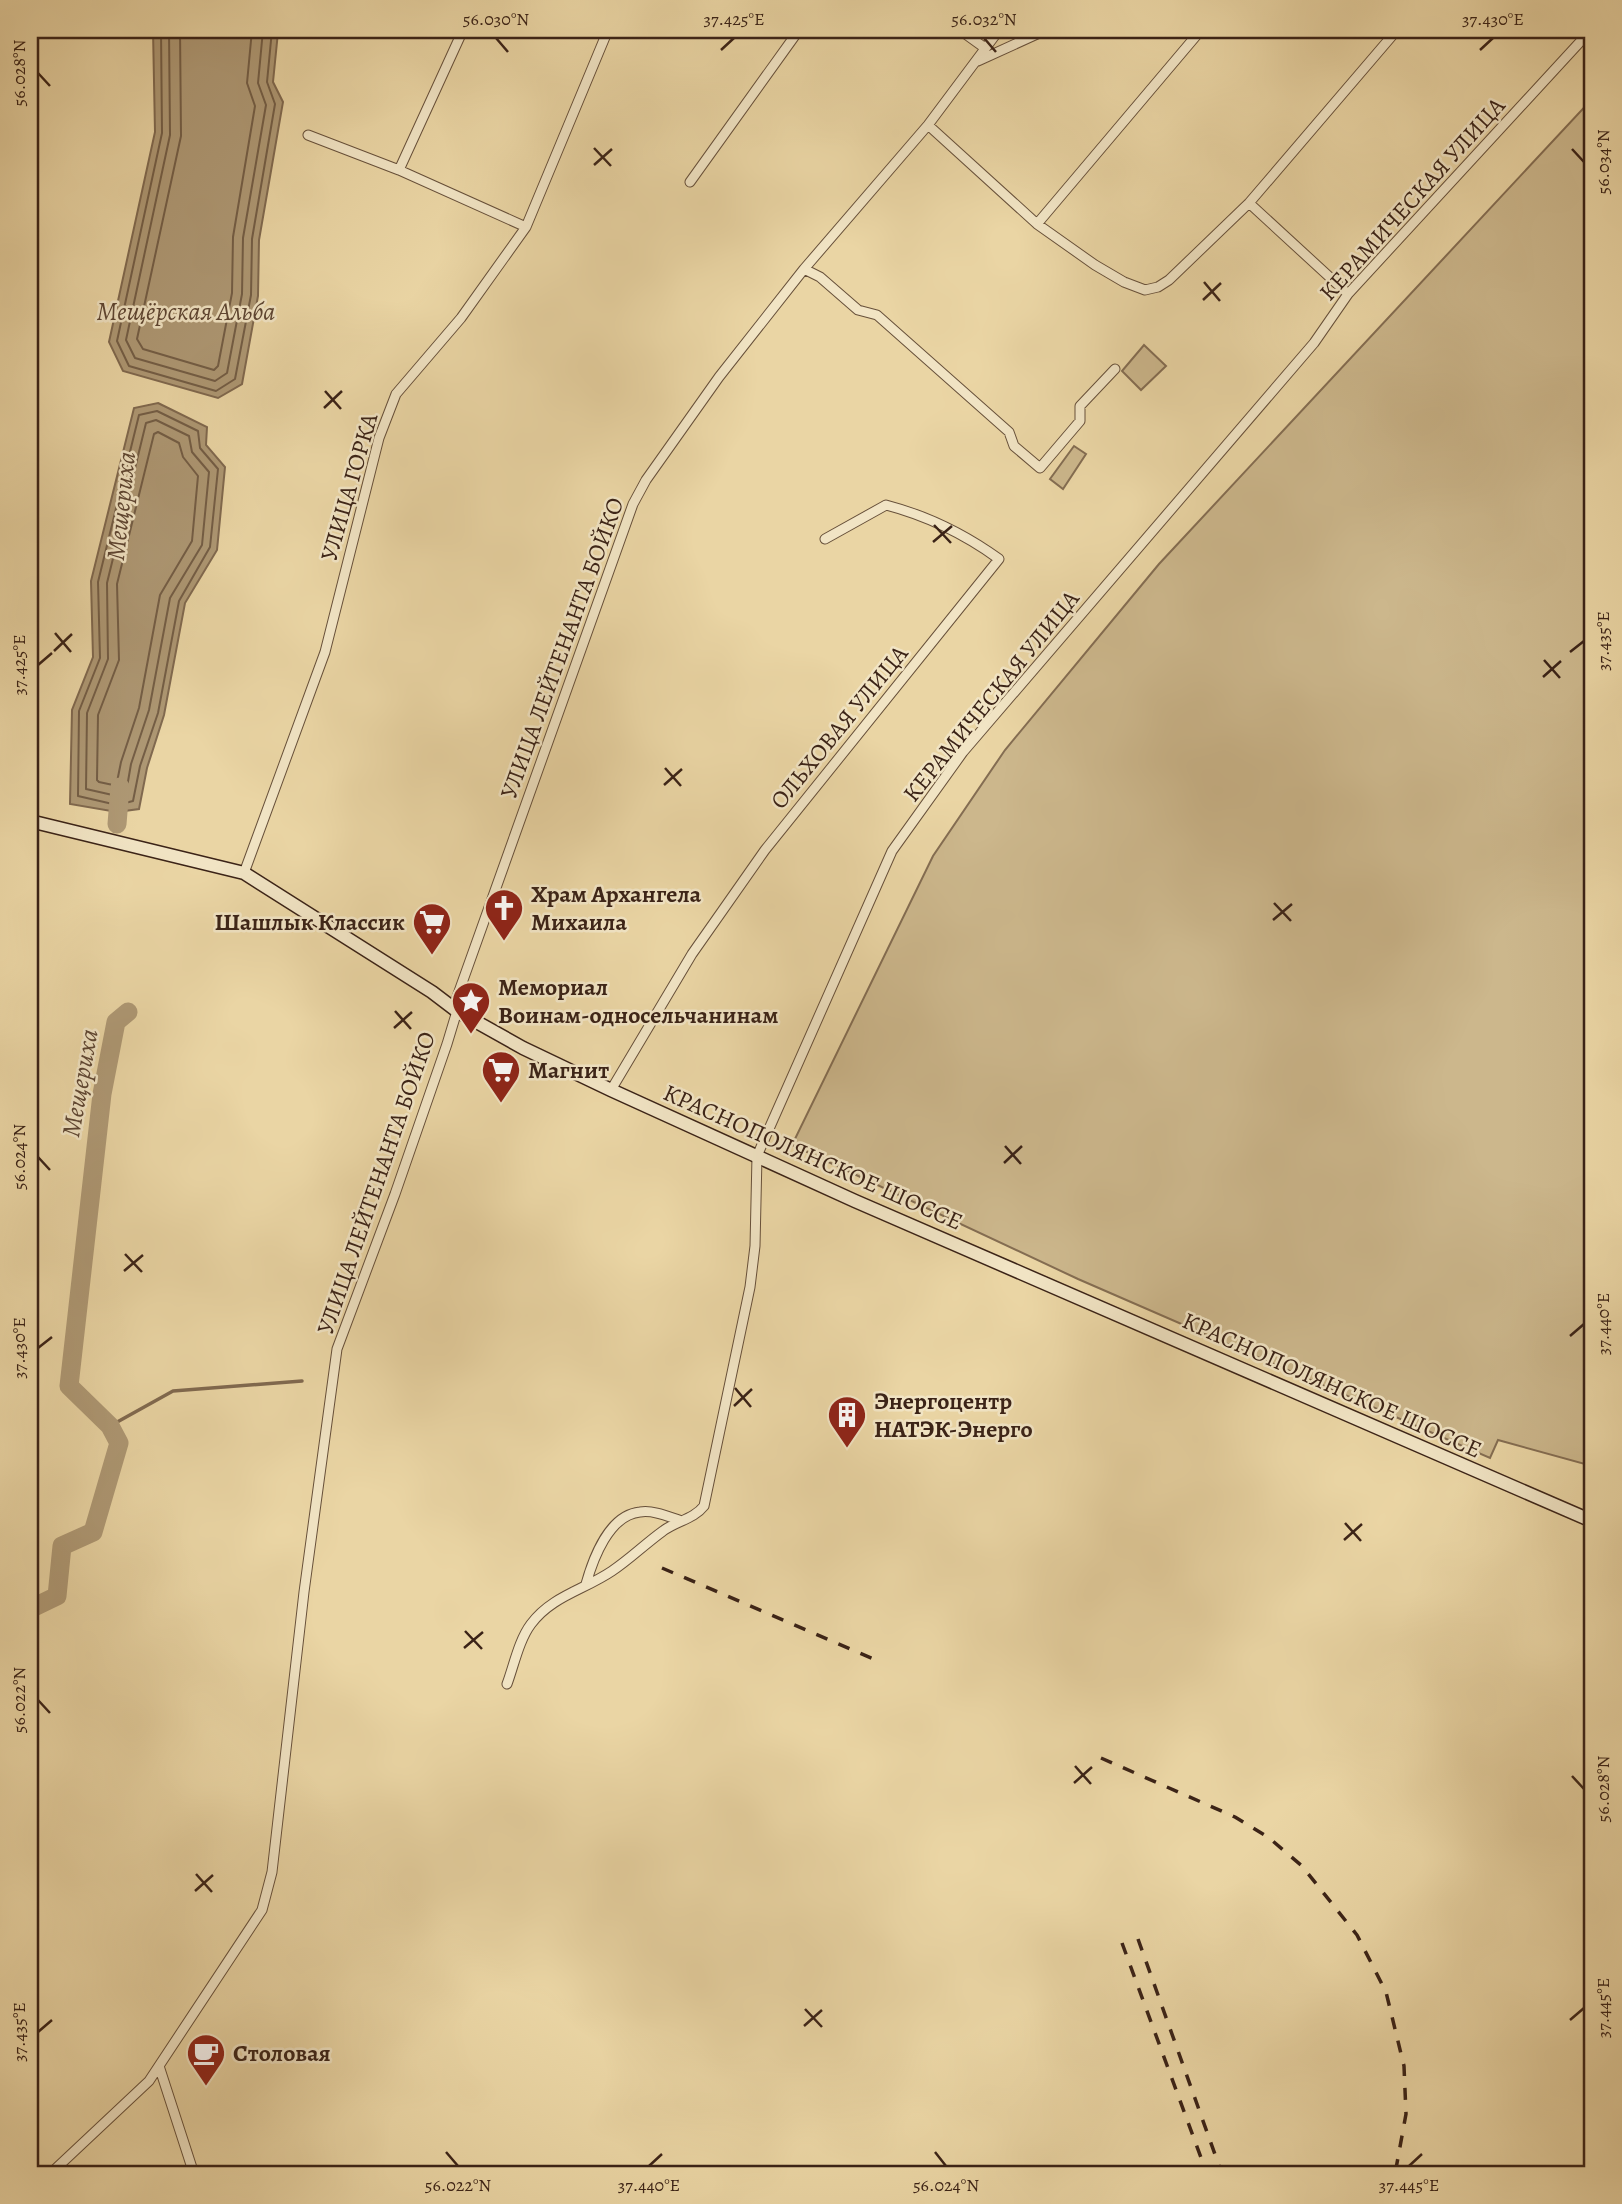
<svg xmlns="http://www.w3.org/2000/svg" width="1622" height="2204" font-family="Alegreya,serif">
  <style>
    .green { fill: #ccb78c; stroke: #846d52; stroke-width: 2 }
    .water { fill: #ae9874; stroke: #80694f; stroke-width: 2 }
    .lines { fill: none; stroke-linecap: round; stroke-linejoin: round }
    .shore { stroke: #745e46; stroke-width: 2 }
    .stream { stroke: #80694f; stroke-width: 3.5 }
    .river { stroke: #ae9874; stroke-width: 19 }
    .street-casing { stroke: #67503a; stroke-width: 11 }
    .secondary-casing { stroke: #3b2317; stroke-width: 15 }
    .street { stroke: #f1e4c4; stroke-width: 9 }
    .secondary { stroke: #f1e4c4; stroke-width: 12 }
    .rail { stroke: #3b2317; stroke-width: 3.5; stroke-dasharray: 12 12; stroke-linecap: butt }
    .ticks { fill: none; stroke: #3b2317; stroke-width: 2.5 }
    .labels { text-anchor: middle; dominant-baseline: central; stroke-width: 5; stroke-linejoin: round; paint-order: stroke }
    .street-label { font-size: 24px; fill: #3b2317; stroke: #f1e4c4 }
    .poi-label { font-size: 24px; font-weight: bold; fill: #3b2317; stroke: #f1e4c4; text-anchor: start }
    .water-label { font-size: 26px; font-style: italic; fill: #5e4633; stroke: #f1e4c4 }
    .neatline { fill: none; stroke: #3b2317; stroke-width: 2.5 }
    .ticks-label { font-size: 18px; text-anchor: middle; fill: #3b2317 }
  </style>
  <rect width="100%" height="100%" fill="#ead5a4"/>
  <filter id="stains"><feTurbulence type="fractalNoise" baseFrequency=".00286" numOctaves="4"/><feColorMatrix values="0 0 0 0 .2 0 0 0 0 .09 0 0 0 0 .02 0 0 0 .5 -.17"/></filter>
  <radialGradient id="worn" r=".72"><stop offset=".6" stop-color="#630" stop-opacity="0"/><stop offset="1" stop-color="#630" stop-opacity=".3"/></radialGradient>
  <path class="green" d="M1592,99V1466L1498,1440L1490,1458L1078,1279L792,1145L933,856L1005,750L1159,564Z
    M1144,345L1166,366L1141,390L1122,371Z
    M1074,446L1086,454L1063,489L1050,479Z"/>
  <path class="water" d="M153,30H278V32L273,82L283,102L259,240L258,296L242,384L218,398L123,371L109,342L155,132Z
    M158,403L207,427L206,445L225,467L217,550L185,603L164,715L147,768L139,809L117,812L70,804L72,710L93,657L91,581L134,408Z"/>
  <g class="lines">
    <path class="shore" d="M161,30L162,133L117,341L129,366L216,391L235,379L251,295L252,239L275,104L267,82L272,30
      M169,30L170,135L126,340L135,358L215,381L227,373L242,294L243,238L266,105L258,83L263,30
      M180,30L181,136L137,339L143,349L214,370L218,366L232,293L233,237L255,106L247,83L252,30
      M157,411L198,431L200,448L218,469L210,547L179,601L158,713L140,766L133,801L117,805L78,796L79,711L100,658L98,582L139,415Z
      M156,420L189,436L192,452L209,472L202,545L170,598L149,710L131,764L126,793L117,796L86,789L87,713L108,659L107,583L146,423Z
      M158,432L179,443L183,457L198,476L192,541L160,595L139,708L121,762L117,782L113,785L99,782L97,780L98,715L119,660L117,584L154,434Z"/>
    <path class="stream" d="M110,1426L173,1391L302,1381"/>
    <path class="river" d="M117,824L120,787
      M30,1609L57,1596L62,1546L93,1532L119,1443L110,1426L69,1386L102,1094L116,1022L128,1012"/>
    <g class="street-casing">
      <path id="street" d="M960,30L985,48
        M978,61L1046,30
        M928,125L1037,224L1095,265L1124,282L1145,290L1158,287L1169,280L1249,203L1397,30
        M308,135L399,170L526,227
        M399,170L463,30
        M690,182L799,30
        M1249,203L1348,294
        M1037,224L1201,30
        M804,269L820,277L858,310L877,315L1009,432L1014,446L1040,468L1080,421V406L1115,369
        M244,873L325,652L379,438L396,394L461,318L526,227L608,30
        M611,1090L692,954L765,850L999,559C963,533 928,516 886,505L825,539
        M586,1584C593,1559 609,1515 640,1512C653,1510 667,1516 679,1520
        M507,1684C514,1665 519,1640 531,1624C552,1596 584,1590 612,1571C630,1559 645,1544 663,1531C676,1521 694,1519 704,1506L750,1287L755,1246L757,1156L892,851L963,752L1314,343L1348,294L1591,30
        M159,2066L194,2174
        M50,2174L149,2081L262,1910L272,1872L304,1592L337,1349L395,1194L447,1044L457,1011V997L633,504L646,480L719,377L804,269L928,125L999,30"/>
    </g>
    <g class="secondary-casing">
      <path id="secondary" d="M30,821L244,873L432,992L457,1011L523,1048L611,1090L855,1201L1592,1521"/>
    </g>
    <use href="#street" class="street"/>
    <use href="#secondary" class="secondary"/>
    <path class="rail" d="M662,1568L876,1660
      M1101,1758L1235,1817L1268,1837L1302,1866L1357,1935L1386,1992L1404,2066L1406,2114L1395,2174
      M1138,1939L1222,2174
      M1122,1943L1207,2174"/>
  </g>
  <path class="ticks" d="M496,38L508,52M984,38L996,52M721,50L734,38M1480,50L1493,38M38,73L50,86M594,148L611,166M1572,149L1584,162M594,165L612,149M1204,282L1220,301M1203,300L1221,283M325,391L341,409M324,408L342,391M934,525L951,543M933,542L952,526M55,633L71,652M54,651L72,634M1570,652L1584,641M1544,660L1560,678M38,665L52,653M1543,677L1561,661M665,768L681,786M664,785L682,769M1274,903L1291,921M1273,920L1292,904M395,1011L411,1029M394,1028L412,1012M1005,1146L1021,1164M38,1157L50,1170M1004,1163L1022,1146M125,1254L142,1272M124,1271L143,1255M1570,1336L1584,1324M38,1348L52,1337M735,1388L751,1407M734,1406L752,1389M1345,1523L1361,1541M1344,1540L1362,1524M465,1631L482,1649M464,1648L483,1632M38,1700L50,1713M1075,1766L1091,1784M1572,1776L1584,1789M1074,1783L1092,1767M196,1874L212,1892M195,1891L213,1875M805,2009L822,2027M1570,2020L1584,2008M804,2026L822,2010M38,2032L52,2020M446,2152L458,2166M935,2152L946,2166M649,2166L662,2154M1409,2166L1422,2154"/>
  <defs>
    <g id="church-pin" transform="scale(2.0125)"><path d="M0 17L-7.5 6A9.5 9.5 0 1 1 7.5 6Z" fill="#8f2418" stroke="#f1e4c4"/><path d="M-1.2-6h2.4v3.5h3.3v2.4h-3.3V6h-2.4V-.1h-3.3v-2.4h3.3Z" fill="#fff"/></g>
    <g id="supermarket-pin" transform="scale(2.0125)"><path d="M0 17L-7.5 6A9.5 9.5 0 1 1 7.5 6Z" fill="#8f2418" stroke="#f1e4c4"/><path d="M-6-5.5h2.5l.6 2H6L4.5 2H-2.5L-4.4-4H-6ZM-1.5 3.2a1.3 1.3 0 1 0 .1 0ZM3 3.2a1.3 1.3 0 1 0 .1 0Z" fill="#fff"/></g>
    <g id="sight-pin" transform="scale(2.0125)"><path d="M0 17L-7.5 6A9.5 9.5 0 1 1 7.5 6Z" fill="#8f2418" stroke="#f1e4c4"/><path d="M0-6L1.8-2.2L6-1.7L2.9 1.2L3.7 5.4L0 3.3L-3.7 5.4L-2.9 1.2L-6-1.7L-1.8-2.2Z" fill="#fff"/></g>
    <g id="building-pin" transform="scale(2.0125)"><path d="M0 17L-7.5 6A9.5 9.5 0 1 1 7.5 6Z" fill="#8f2418" stroke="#f1e4c4"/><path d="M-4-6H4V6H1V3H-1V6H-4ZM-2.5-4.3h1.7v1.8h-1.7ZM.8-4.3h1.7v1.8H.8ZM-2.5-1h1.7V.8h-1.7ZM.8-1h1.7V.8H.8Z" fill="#fff"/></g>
    <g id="cafe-pin" transform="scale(2.0125)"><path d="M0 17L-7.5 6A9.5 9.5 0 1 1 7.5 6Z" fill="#8f2418" stroke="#f1e4c4"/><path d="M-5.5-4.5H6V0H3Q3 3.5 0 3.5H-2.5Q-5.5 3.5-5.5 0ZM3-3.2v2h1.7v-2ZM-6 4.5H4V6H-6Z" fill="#fff"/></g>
  </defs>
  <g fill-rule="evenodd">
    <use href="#church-pin" x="504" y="908"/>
    <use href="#supermarket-pin" x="432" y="922"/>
    <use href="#sight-pin" x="471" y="1001"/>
    <use href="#supermarket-pin" x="501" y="1070"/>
    <use href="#building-pin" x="847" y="1415"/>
    <use href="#cafe-pin" x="206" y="2053"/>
  </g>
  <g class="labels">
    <g class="street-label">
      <text transform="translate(1412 199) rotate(-48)">КЕРАМИЧЕСКАЯ УЛИЦА</text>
      <text transform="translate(349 487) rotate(-74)">УЛИЦА ГОРКА</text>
      <text transform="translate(562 648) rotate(-70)">УЛИЦА ЛЕЙТЕНАНТА БОЙКО</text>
      <text transform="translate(991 696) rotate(-51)">КЕРАМИЧЕСКАЯ УЛИЦА</text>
      <text transform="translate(839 727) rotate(-51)">ОЛЬХОВАЯ УЛИЦА</text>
      <text transform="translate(813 1157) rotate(24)">КРАСНОПОЛЯНСКОЕ ШОССЕ</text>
      <text transform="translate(376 1183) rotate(-71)">УЛИЦА ЛЕЙТЕНАНТА БОЙКО</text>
      <text transform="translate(1332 1385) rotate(24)">КРАСНОПОЛЯНСКОЕ ШОССЕ</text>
    </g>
    <g class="poi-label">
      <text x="531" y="894">Храм Архангела<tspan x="531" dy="28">Михаила</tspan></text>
      <text x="405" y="922" text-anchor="end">Шашлык Классик</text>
      <text x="498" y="987">Мемориал<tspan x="498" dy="28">Воинам-односельчанинам</tspan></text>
      <text x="528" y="1070">Магнит</text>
      <text x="874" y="1401">Энергоцентр<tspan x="874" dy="28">НАТЭК-Энерго</tspan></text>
      <text x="233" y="2053">Столовая</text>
    </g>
    <g class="water-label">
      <text x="186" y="311">Мещёрская Альба</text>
      <text transform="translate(121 506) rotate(-84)">Мещериха</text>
      <text transform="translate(80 1083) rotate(-80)">Мещериха</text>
    </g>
  </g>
  <rect width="1622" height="2204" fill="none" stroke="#ead5a4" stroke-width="77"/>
  <rect x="38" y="38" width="1546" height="2128" class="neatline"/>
  <g class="ticks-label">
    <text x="496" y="25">56.030°N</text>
    <text x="734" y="25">37.425°E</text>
    <text x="984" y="25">56.032°N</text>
    <text x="1493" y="25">37.430°E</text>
    <text transform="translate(19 73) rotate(-90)" y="6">56.028°N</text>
    <text transform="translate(1603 162) rotate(-90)" y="6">56.034°N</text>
    <text transform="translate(1603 641) rotate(-90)" y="6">37.435°E</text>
    <text transform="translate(19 665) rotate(-90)" y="6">37.425°E</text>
    <text transform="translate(19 1157) rotate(-90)" y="6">56.024°N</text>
    <text transform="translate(1603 1324) rotate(-90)" y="6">37.440°E</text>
    <text transform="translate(19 1348) rotate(-90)" y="6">37.430°E</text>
    <text transform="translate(19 1700) rotate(-90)" y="6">56.022°N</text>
    <text transform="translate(1603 1789) rotate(-90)" y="6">56.028°N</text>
    <text transform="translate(1603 2008) rotate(-90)" y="6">37.445°E</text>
    <text transform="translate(19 2032) rotate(-90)" y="6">37.435°E</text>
    <text x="458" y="2191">56.022°N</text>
    <text x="649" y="2191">37.440°E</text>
    <text x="946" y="2191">56.024°N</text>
    <text x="1409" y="2191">37.445°E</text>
  </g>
  <rect width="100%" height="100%" filter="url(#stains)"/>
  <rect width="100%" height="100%" fill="url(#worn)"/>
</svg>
